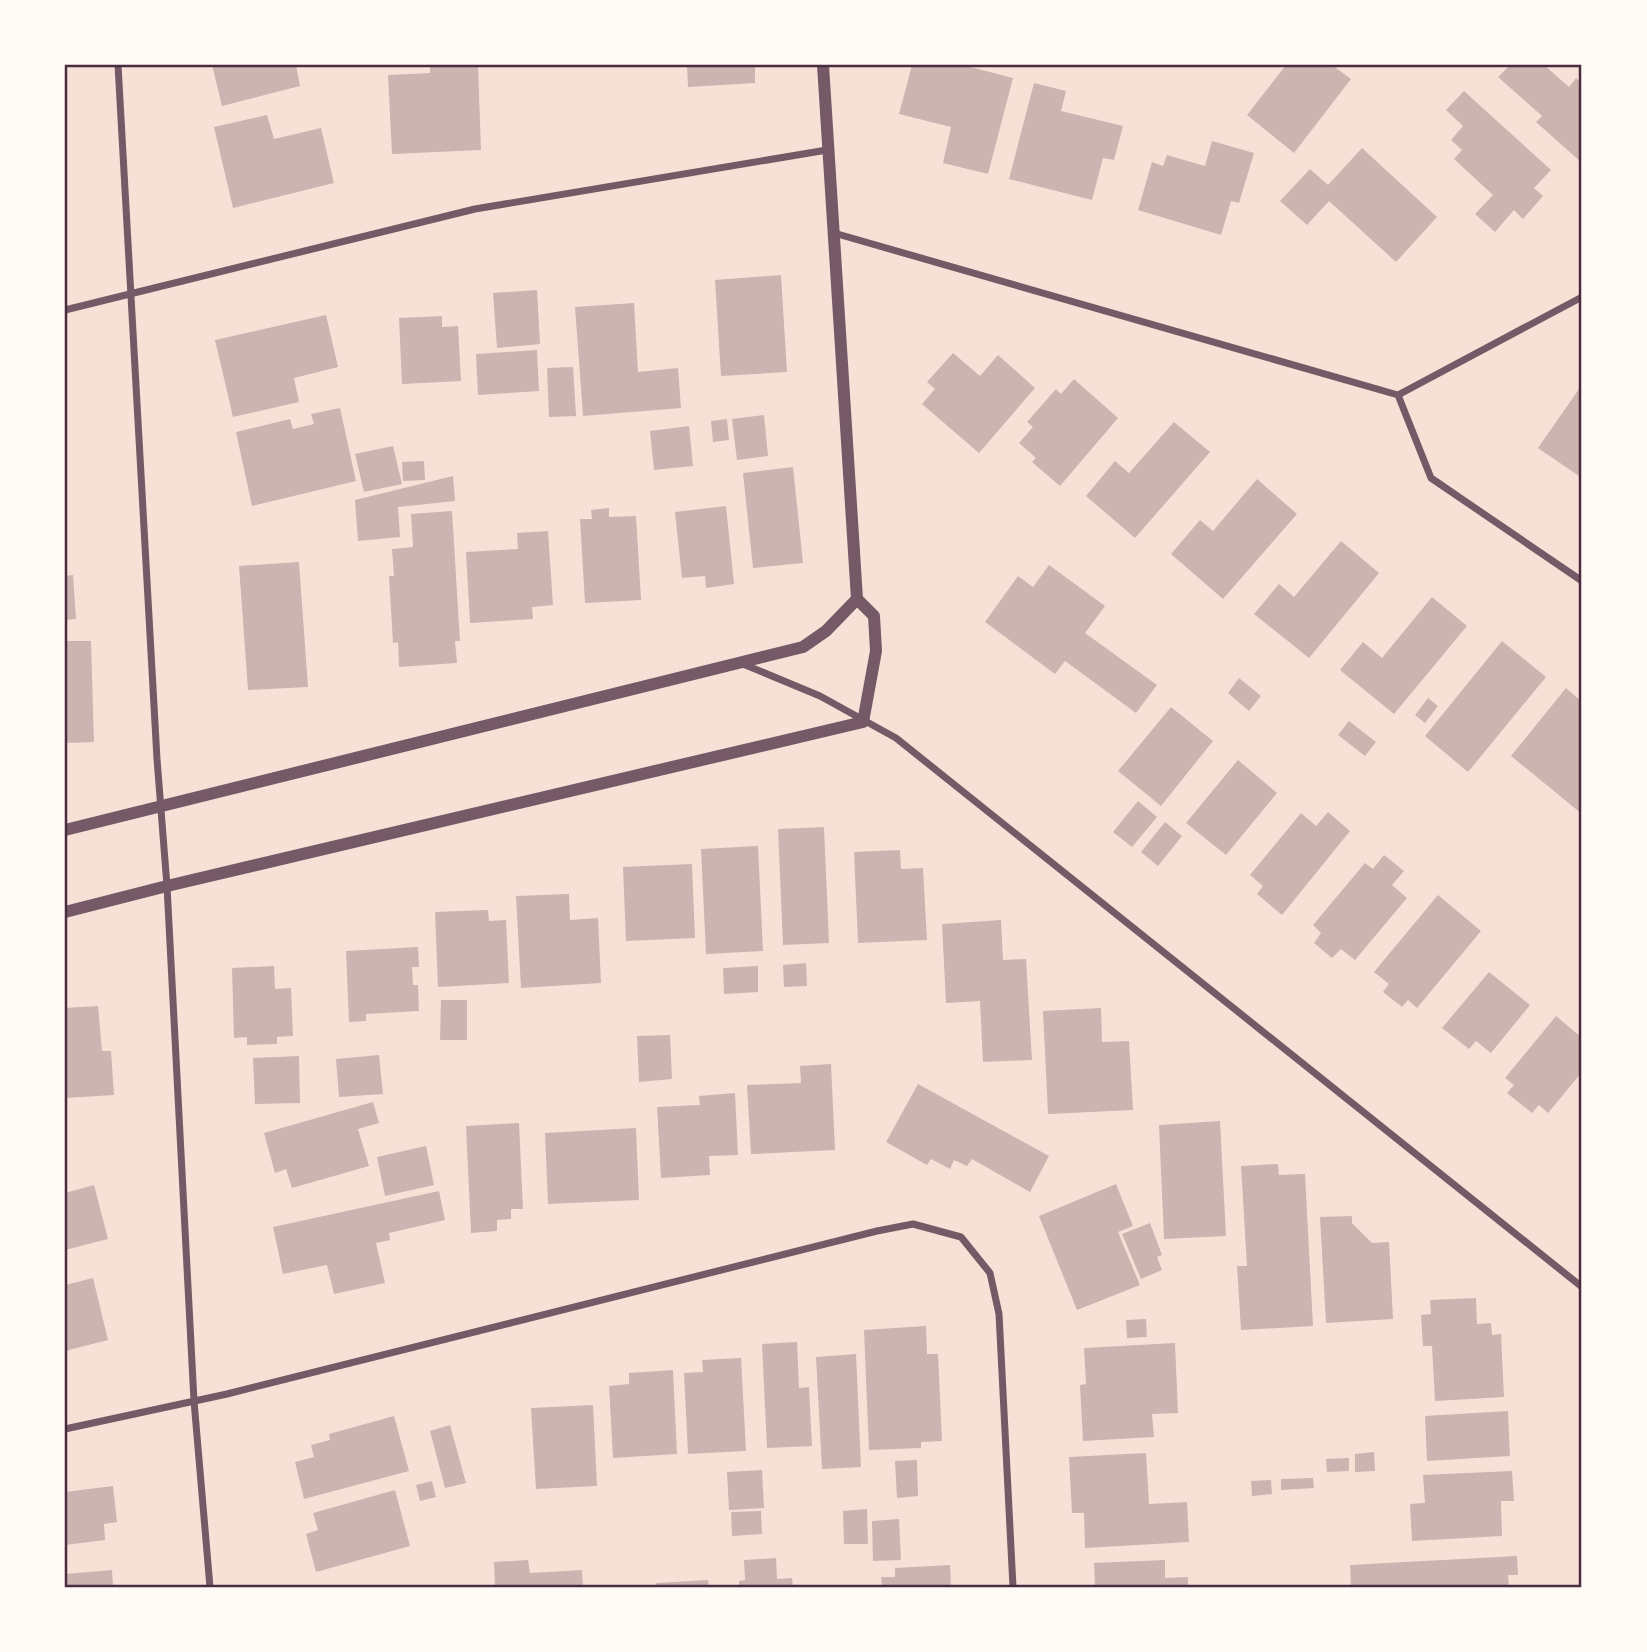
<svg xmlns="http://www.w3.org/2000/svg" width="1647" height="1652" font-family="'Libre Baskerville',serif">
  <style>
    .building { fill: #ccb4b1 }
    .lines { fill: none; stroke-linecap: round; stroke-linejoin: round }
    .minor { stroke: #755966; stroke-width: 7 }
    .tertiary { stroke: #755966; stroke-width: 12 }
    .neatline { fill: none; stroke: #4a2c40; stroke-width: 2.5 }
  </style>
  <rect width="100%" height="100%" fill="#f7e1d7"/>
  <path class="building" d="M212,65H296L300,86L222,106Z
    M430,65H478L481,150L392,154L388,75L430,73Z
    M687,65H755V83L688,87Z
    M912,65H963L1013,78L988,174L943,163L951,127L899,114Z
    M1286,65H1332L1351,79L1294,153L1247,115Z
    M1510,65H1544L1569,87L1576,78L1582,84V163L1536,122L1542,116L1498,77Z
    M1034,83L1066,91L1061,111L1123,126L1114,160L1103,158L1092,200L1009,179Z
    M1464,91L1551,170L1534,188L1543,196L1523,219L1514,210L1495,232L1475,214L1493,195L1454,159L1462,150L1451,140L1463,126L1446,110Z
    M267,115L274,139L321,128L334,183L233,208L214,127Z
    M1212,141L1254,153L1239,203L1231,201L1221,235L1138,210L1152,162L1163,166L1167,155L1205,166Z
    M1362,148L1437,217L1396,262L1329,201L1307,225L1280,201L1310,169L1328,185Z
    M781,275L787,372L721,376L715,280Z
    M537,290L540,344L497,348L493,293Z
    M634,303L638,372L678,368L681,408L583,416L575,307Z
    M326,315L338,367L294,378L299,402L233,417L215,340Z
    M442,316V327L458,326L461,381L402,384L399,318Z
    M537,350L539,391L478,395L476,354Z
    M953,353L980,376L998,355L1035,388L979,453L922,404L935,389L927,382Z
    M573,367L576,416L549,417L547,368Z
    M1074,379L1118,418L1060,486L1032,462L1036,458L1019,443L1033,427L1027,422L1056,389L1061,394Z
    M1579,389L1582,391V478L1538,448Z
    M340,408L356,481L252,506L236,432L290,419L293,429L314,424L311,414Z
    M764,415L768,456L737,460L732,419Z
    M727,419L729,440L713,442L711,421Z
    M1174,422L1210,452L1135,538L1086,496L1115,461L1129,473Z
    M689,426L693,466L654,470L650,431Z
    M393,446L402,484L364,492L355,454Z
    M424,461L425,480L403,481L402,462Z
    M793,467L803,563L753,568L743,473Z
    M453,476L455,501L398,507L400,537L358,541L355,500Z
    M1257,479L1297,514L1223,599L1171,554L1200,520L1213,531Z
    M726,506L734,584L706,588L705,576L682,578L675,512Z
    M609,508V517L636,516L641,600L585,603L580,519H592L591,510Z
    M452,511L460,641H455L457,663L399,667L398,642L393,643L389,576H394L392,549L413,547L411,514Z
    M548,531L553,605L532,607L533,619L470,623L466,552L518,549L517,533Z
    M1341,541L1379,573L1309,658L1254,614L1279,584L1294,597Z
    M299,562L308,687L248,690L239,566Z
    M1049,565L1105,606L1085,633L1157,685L1136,713L1065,661L1055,674L985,622L1018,576L1033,587Z
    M73,575L76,619L65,620V576Z
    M1432,597L1467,626L1394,714L1340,670L1363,642L1382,658Z
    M65,641H91L94,742L65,743Z
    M1502,641L1546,677L1468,772L1425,736Z
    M1239,678L1261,696L1249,711L1228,693Z
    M1566,688L1582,702V814L1511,756Z
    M1428,698L1438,706L1425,723L1415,715Z
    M1171,707L1213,741L1161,806L1118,771Z
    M1349,721L1376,742L1365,756L1338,735Z
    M1238,760L1277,793L1226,855L1186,823Z
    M1138,801L1157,817L1132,847L1113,832Z
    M1328,812L1350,831L1282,915L1257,894L1263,886L1250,875L1301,813L1316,826Z
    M1165,822L1182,836L1158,866L1141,852Z
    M824,827L829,943L783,945L778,829Z
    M758,846L763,951L706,954L701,849Z
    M900,850L901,869L923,868L927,940L858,943L854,852Z
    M1384,855L1404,871L1392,885L1407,898L1355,960L1341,949L1332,958L1314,943L1321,933L1313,925L1365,863L1373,869Z
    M692,864L695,938L626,941L623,867Z
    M569,894L570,920L598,918L601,983L521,988L516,896Z
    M1438,895L1481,931L1417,1008L1408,1000L1402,1007L1383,992L1389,984L1374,972Z
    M488,910L489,921L506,920L509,983L438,987L435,912Z
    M1001,920L1003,960L1026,959L1032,1060L983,1062L980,1001L946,1003L942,924Z
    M418,947L419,967H412L413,985H418L419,1011L366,1014V1021L349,1022L346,951Z
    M806,963L807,986L784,987L783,965Z
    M274,966L275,989L291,988L293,1036L277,1037V1044L247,1045V1037L234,1038L232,968Z
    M758,966V992L724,994L723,968Z
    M1489,972L1530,1005L1491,1053L1476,1041L1469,1049L1442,1028Z
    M441,1000H467V1040H440Z
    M98,1006L102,1051H111L114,1095L65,1098V1008Z
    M1101,1008L1102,1042L1129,1041L1133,1110L1048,1114L1043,1011Z
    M1556,1016L1582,1038V1072L1548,1113L1539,1105L1532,1113L1507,1093L1514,1085L1505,1078Z
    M670,1035L672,1079L639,1082L637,1036Z
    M379,1055L383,1094L339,1097L336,1059Z
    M299,1056L300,1103L255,1104L253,1058Z
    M831,1064L835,1150L751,1154L747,1085L801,1083L800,1066Z
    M918,1084L1049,1156L1030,1192L972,1159L967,1166L954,1160L950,1169L931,1159L927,1165L886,1142Z
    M735,1093L738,1155L709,1156L710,1175L661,1178L657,1107L700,1105L699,1096Z
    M373,1102L379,1123L358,1129L369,1166L292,1188L286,1169L275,1173L264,1133Z
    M1220,1121L1226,1236L1164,1239L1159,1125Z
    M519,1123L523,1209H511V1219L497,1220V1231L471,1233L466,1126Z
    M636,1128L639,1200L548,1204L545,1133Z
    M426,1146L434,1185L385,1196L377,1157Z
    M1278,1164L1279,1175L1305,1174L1313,1326L1241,1330L1237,1266H1247L1241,1166Z
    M1116,1184L1133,1226L1118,1232L1140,1285L1077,1310L1039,1216Z
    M94,1185L108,1239L65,1250V1193Z
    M439,1191L445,1220L389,1233L390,1240L376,1243L385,1283L334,1294L327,1265L283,1274L273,1227Z
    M1352,1216V1223L1372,1243L1389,1242L1393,1319L1326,1323L1320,1217Z
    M1150,1223L1162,1255L1157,1257L1162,1270L1141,1279L1122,1234Z
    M93,1278L108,1340L65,1351V1285Z
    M1476,1298L1477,1324L1491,1323L1492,1335L1501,1334L1504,1397L1435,1401L1432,1346H1423L1421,1315L1431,1314L1430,1300Z
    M1146,1319L1147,1337L1127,1338L1126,1320Z
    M926,1326L927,1354H938L942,1441L921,1442V1448L869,1450L864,1330Z
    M797,1342L799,1388L809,1387L812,1446L767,1448L762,1344Z
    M1175,1343L1178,1413L1152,1414L1154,1437L1083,1441L1080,1385L1086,1384L1084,1348Z
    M856,1354L861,1467L822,1469L816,1357Z
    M741,1358L746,1451L688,1454L684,1373L703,1372L702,1360Z
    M673,1370L677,1454L613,1458L609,1386L629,1384V1373Z
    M593,1405L597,1486L536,1489L531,1408Z
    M1508,1411L1510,1456L1427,1461L1425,1416Z
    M394,1416L409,1471L304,1499L295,1462L314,1457L311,1445L330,1440L329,1434Z
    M450,1425L466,1483L445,1488L430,1431Z
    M1374,1452L1375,1471L1355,1472V1454Z
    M1146,1453L1149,1504L1187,1502L1189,1542L1085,1548L1084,1513H1072L1069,1457Z
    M1349,1458V1471L1327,1472L1326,1459Z
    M917,1460L918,1496L897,1498L895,1461Z
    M762,1470L764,1508L729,1510L727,1472Z
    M1512,1471L1514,1501H1501L1502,1536L1412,1541L1410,1504L1425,1503L1423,1475Z
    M1313,1478L1314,1488L1281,1490V1479Z
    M1271,1480L1272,1494L1252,1496L1251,1481Z
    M432,1481L436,1497L420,1501L416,1485Z
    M113,1486L117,1522L104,1524L105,1540L65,1545V1492Z
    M395,1490L410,1546L316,1572L306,1534L318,1530L313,1513Z
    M867,1509L868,1544H844L843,1511Z
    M761,1511L762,1534L732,1536L731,1512Z
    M899,1519L901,1560L873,1561L872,1521Z
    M1517,1556L1518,1575H1508L1509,1587H1351L1350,1565Z
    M776,1558L777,1579L792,1578L793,1587H739V1581L745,1580L744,1560Z
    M528,1560L530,1573L582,1570L583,1587H495L494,1562Z
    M1165,1560V1578L1188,1577V1587H1095L1094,1563Z
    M950,1565L951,1587H882L881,1577H895V1568Z
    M112,1570L113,1587H65V1574Z
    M708,1580L709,1587H656V1583Z"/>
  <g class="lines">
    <path class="minor" d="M118,65L157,759L167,886L194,1401L210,1587
      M834,233L1398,395L1431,478L1582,581
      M65,310L475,209L827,150
      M1398,395L1582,297
      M743,664L820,696L896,738L1582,1287
      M65,1429L227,1394L877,1231L913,1224L961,1237L990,1273L999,1314L1013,1587"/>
    <path class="tertiary" d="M823,65L857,599
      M65,830L803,647L826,631L857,599
      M65,912L167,886L863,722L876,651L874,616L857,599"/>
  </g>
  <rect width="1647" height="1652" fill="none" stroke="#fffaf5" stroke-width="133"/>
  <rect x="66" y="66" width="1514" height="1520" class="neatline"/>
</svg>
